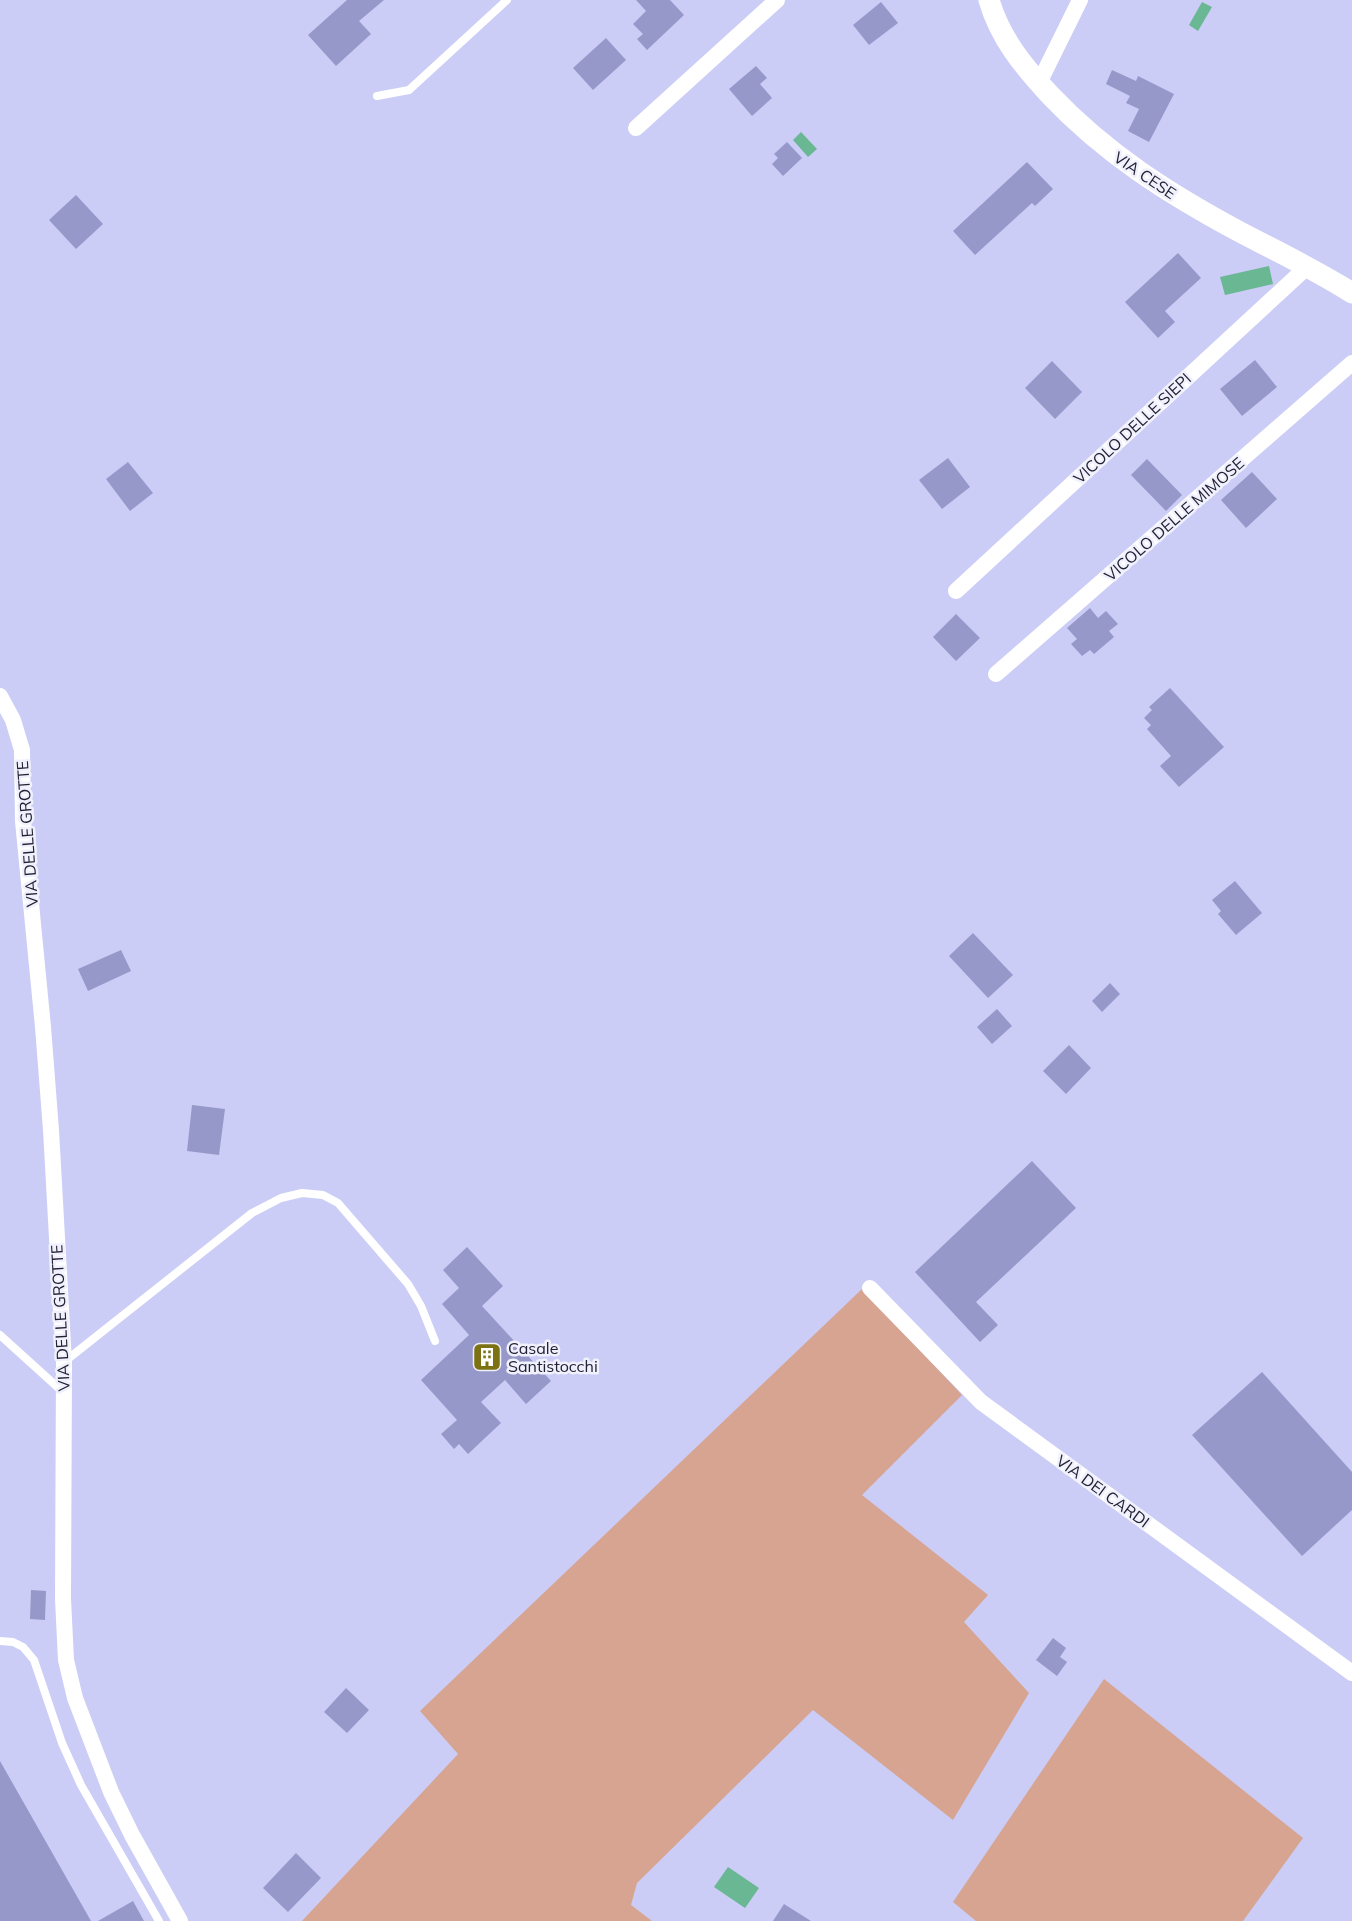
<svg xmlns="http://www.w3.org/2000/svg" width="1352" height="1921" font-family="Mulish,sans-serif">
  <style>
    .green { fill: #d6a490 }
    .water { fill: #69b793 }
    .building { fill: #9698c9 }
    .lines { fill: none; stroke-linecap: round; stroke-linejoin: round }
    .service { stroke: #fff; stroke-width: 8 }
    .minor { stroke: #fff; stroke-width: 16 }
    .tertiary { stroke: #fff; stroke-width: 21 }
    .labels { text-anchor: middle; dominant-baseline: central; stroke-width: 5; stroke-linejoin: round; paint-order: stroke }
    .street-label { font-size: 16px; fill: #212134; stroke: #f0f1fc }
    .poi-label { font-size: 16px; fill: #212134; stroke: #f0f1fc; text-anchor: start }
  </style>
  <rect width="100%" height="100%" fill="#cbcdf6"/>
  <path class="green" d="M862,1289L962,1395L862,1495L988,1595L964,1622L1029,1693L953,1820L813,1710L637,1883L631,1905L652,1921H302L458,1754L420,1711Z
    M1104,1679L1303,1838L1243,1921H976L953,1902Z"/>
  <path class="water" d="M1202,2L1212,7L1198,31L1189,25Z
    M801,132L817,149L808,157L793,140Z
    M1269,266L1273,284L1225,295L1220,277Z
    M728,1867L759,1888L745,1908L714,1887Z"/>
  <path class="building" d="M347,0H384L359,21L371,34L336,66L308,35Z
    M636,0H670L684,15L647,50L637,39L643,34L633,24L646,11Z
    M881,2L898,23L869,45L853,25Z
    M606,38L626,60L593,90L573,68Z
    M756,66L767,78L760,84L772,98L752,116L729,89Z
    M1112,70L1136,81L1138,76L1174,94L1149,142L1128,131L1139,109L1126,103L1130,96L1106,84Z
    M787,142L802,158L783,176L772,164L778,158L774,154Z
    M1027,162L1053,189L1035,206L1032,203L975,255L953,231Z
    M76,195L103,224L76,249L49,220Z
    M1178,253L1201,278L1165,311L1175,322L1158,338L1125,302Z
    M1255,360L1277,387L1242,416L1220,389Z
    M1052,361L1082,392L1055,419L1025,388Z
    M948,458L970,487L942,509L919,480Z
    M1147,459L1182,495L1166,511L1131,475Z
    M128,462L153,493L130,511L106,479Z
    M1252,472L1277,499L1246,528L1221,500Z
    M1090,608L1098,618L1106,611L1118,624L1109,631L1114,637L1094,654L1090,650L1082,656L1071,644L1077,639L1067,628Z
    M956,614L980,638L956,661L933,637Z
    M1170,688L1224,747L1179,787L1160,766L1171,756L1147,729L1151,725L1144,718L1152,710L1149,707Z
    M1235,881L1262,913L1236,935L1218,914L1221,911L1212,900Z
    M973,933L1013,975L988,998L949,956Z
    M121,950L131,971L88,991L78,969Z
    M1110,983L1120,994L1102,1012L1092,1001Z
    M997,1009L1012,1026L992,1044L977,1027Z
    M1069,1045L1091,1068L1066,1094L1043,1071Z
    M192,1105L225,1109L219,1155L187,1151Z
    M1032,1161L1076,1208L976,1302L998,1325L980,1342L915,1272Z
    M467,1247L503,1286L482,1306L551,1381L526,1404L505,1380L481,1402L501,1423L468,1454L459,1444L454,1449L441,1434L457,1420L421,1380L469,1335L442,1304L459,1288L443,1270Z
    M1262,1372L1352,1472V1510L1302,1556L1192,1435Z
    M31,1590L46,1591L45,1620L30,1619Z
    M1053,1638L1066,1648L1060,1657L1067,1662L1057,1676L1036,1660Z
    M346,1688L369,1710L347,1733L324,1712Z
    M0,1761L91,1921H0Z
    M296,1853L321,1878L288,1912L263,1888Z
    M133,1901L144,1921H98Z
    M784,1904L811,1921H773Z"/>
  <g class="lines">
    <path class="service" d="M377,96L409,90L507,0
      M0,1335L64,1393
      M64,1362L252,1213L281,1198L302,1193L323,1195L338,1203L408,1284L421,1306L435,1341
      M0,1641L13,1642L23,1647L34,1660L62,1743L81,1785L159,1921"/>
    <path class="minor" d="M1039,83L1080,0
      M636,128L777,0
      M956,591L1308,266
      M996,674L1352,363
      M0,696L13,720L22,750L23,821L43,1027L51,1130L64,1363L63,1599L66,1660L75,1698L111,1792L132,1835L180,1921
      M870,1288L981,1402L1352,1673"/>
    <path class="tertiary" d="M989,0C1000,38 1023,66 1050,95C1106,154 1169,194 1240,232C1278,252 1316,270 1352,293"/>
  </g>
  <defs>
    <g id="building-square" transform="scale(1.5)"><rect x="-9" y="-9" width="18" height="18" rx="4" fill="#7c7213" stroke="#f0f1fc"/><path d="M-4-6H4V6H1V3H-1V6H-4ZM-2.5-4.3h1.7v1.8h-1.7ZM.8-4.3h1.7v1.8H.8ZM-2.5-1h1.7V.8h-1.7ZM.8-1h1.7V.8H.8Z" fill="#fff"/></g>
  </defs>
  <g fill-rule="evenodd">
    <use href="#building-square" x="487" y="1357"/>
  </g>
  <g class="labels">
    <g class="street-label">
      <text transform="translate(1145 175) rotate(34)">VIA CESE</text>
      <text transform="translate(1132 428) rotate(-43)">VICOLO DELLE SIEPI</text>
      <text transform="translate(1174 519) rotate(-41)">VICOLO DELLE MIMOSE</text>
      <text transform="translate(27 834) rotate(-94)">VIA DELLE GROTTE</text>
      <text transform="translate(60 1318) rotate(-93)">VIA DELLE GROTTE</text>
      <text transform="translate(1103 1491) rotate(36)">VIA DEI CARDI</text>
    </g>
    <g class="poi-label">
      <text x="508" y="1348">Casale<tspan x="508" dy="18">Santistocchi</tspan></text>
    </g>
  </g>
</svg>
